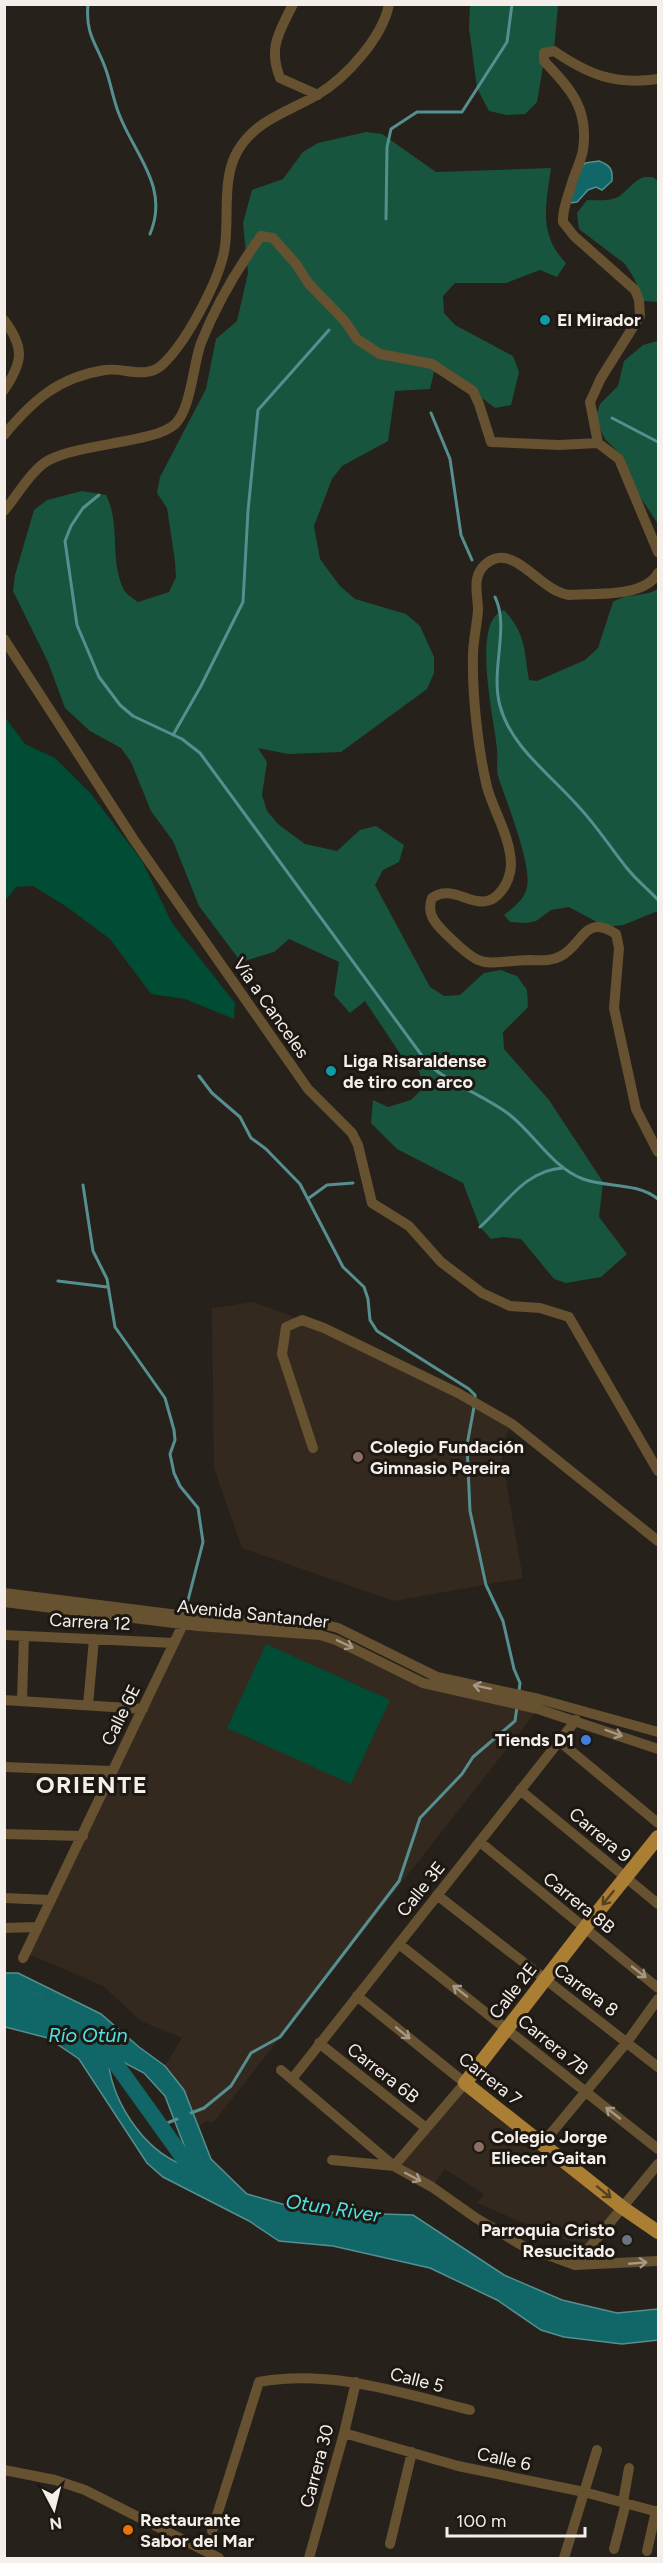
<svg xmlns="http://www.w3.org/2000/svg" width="663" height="2563" font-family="Figtree,sans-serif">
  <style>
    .built { fill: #34291f }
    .green { fill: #004c34 }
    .forest { fill: #17553e }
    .water { fill: #116667; stroke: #558f8f; stroke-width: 1.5; fill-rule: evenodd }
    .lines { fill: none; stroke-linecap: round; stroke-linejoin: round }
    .stream { stroke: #558f8f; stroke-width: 3 }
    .river { stroke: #116667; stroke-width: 16 }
    .minor { stroke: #665130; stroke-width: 10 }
    .major { stroke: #aa7f34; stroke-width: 14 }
    .oneway { stroke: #a69884 }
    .oneway2 { stroke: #564120 }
    .culture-dot { fill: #0f9aa8; stroke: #1e1812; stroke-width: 2 }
    .education-dot { fill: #8d6e63; stroke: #1e1812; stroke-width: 2 }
    .shop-dot { fill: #3f7fe0; stroke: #1e1812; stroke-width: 2 }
    .worship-dot { fill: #6b7280; stroke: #1e1812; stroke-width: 2 }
    .food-dot { fill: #e8710a; stroke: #1e1812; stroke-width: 2 }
    .labels { text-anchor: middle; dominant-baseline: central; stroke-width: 6; stroke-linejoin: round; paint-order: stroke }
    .poi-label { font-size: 18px; font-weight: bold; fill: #f4efeb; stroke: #1e1812; text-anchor: start }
    .street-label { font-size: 18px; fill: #f4efeb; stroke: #1e1812 }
    .water-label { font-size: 20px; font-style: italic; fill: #50e3e6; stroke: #1e1812 }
    .district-label { font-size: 24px; font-weight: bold; letter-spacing: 1.5px; fill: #f4efeb; stroke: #1e1812 }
  </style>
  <rect width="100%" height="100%" fill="#27211b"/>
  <path class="built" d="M253,1302L302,1320L512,1424L500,1447L523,1578L394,1601L242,1548L214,1468L212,1308Z
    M183,1624L320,1635L423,1683L538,1709L213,2123L206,2121L199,2127L184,2090L165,2066L182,2038L141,2021L103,1986L26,1953Z
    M465,2083L623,2208L590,2247L559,2238L477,2203L484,2194L445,2169L432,2187L394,2166Z"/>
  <path class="green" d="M5,717L25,744L55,758L91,794L142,861L172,923L235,1003L234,1019L185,999L151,994L110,939L67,907L33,886L16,887L5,901Z
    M266,1644L390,1700L351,1784L227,1728Z"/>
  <path class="forest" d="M470,5H558L554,50L544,61L537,102L525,114L507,115L489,111L477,88L469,28Z
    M366,132L382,134L436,172L551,168C546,205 538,234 566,263L557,277L540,270L506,283H455L443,296L444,313L455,325L513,356L519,372L511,405L495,408L453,376L434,372L430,389L395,391L388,441L342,466L332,479L314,526L320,559L340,586L355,599L406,614L420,626L434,657V673L427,689L341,752L288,754L258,748L267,762L262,795L267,811L278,824L305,844L337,851L360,830L376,826L404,845L399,862L383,870L375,885L430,987L444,996L460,995L484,973L501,970L517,976L527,990L528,1007L503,1032L504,1049L549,1100L603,1182L599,1217L627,1254L601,1277L566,1283L554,1279L521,1239L503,1237L491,1239L480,1227L463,1183L397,1149L371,1123L373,1100L388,1107L411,1100L424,1087L419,1071L405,1061L365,1001L350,1013L334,995L339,962L289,939L274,952L241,962L199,906L173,841L151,811L131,762L121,748L90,731L65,708L48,662L13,591L15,575L34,510L47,500L82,491L106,495C121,524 109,560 124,590C127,595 134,599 138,602L169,592L176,577L175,561L167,508L157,493L160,477L206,389L216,339L237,321L248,273L243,223L252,190L283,179L303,152L318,143Z
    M645,177H653L658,181V302L644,301L634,278L625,264L579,229L577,213L587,200C598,200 612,202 621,195C630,188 634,180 645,177Z
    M658,341V524L631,483L624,458L605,439L595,419L600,404L618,386L624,361L643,345Z
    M658,589V911L623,925L606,927L569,907L551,910L536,921L527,923L510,922L504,915C513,908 525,899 527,887C532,864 506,801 498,776C496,768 498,758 497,749C495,722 470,620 504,610C526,634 524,650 529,680L537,681L585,660L598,648L613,602C627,593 645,597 658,589Z"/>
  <path class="water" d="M599,161C610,165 613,169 612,181L602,190L596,187L588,190L577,202L569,203L579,171L585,163Z
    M5,1973H18L101,2014L139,2047L165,2066L184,2090L211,2159L247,2194L303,2210L322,2212L413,2215L504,2275L562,2300L617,2313L658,2309V2340L622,2344L564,2337L541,2330L497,2300L430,2268L333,2246L279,2241L249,2221L163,2177L147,2163L79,2059L48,2038L5,2027V2001L62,2008L63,2005L41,1995L5,1989ZM108,2054L144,2073L165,2096L190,2161L183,2165C142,2149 109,2098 108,2054Z"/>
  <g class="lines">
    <path class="stream" d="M88,4C85,35 97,44 106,70C111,84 113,99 119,114C134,154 170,187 150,234
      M386,219L387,147L391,129L417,112H462L507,42L512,4
      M431,413L450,459L461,535L472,560
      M612,418L658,442
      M99,495L83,508L71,526L65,541L77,625L99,677L120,705L133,716L182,739L200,753L428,1064C453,1086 484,1095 510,1115C536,1136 551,1166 583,1179C608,1188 636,1182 658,1199
      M495,597C510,627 490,670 500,706C511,747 551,775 578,806C596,825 610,847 626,867C635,879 648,889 658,900
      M173,735L201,686L243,602L248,511L258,410L329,330
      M199,1076L212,1093L240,1117L251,1138L266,1149L300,1184L343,1267L364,1287L368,1299L370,1320L377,1331L469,1389L475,1395V1400
      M83,1185L93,1251L107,1279L115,1327L165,1398L174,1430L175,1440L170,1454L174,1473L180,1486L198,1508L203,1542L187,1604
      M309,1198L327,1185L353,1183
      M480,1227C506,1204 525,1170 563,1168
      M58,1281L107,1287
      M474,1407L467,1445L470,1511L486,1585L503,1621L514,1669L520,1683L519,1691
      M191,2113L204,2108L231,2086L251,2053L280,2037L399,1881L420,1818L462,1774L473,1757L515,1721L517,1707
      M160,2126L177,2119"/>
    <path class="river" d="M4,1995L64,2007L91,2026L108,2053L187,2163L201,2177"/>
    <path class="minor" d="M293,4C279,33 268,47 280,78L318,95
      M4,320C25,348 23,362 4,390
      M4,435C33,400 59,377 105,370C124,367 145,380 162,365C186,343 221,278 225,246C229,216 222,179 237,152C255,120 288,112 317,95C346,78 383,37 389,4
      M598,443L590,402L601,378L640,316L639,300L635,290L574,236L563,222C562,210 568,197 571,186C574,174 581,162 583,150C589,109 571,89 544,61V53L554,51C589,75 615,85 658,79
      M4,511C17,496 32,469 49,460C81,443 155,443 175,424C191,409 193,365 201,343C216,305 237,269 261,236L273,238L296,264L309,284L344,320L357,339L380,354L432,364L473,391L479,404L491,442L559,445L598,443L619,459L658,552
      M658,573C644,598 595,593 569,595C541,590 522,555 498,558C488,560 479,568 477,579C475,587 478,601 478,610C477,625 473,641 473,655C472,694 478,749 487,787C494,812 511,838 511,865C511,873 507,884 502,890C480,920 456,880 432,898C426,914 435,923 446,934C484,971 480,962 529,960C540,960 550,962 561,956C583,945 584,913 616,934L619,948L614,1008L636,1109L658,1152
      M4,639L134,840L308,1089L352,1133L358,1145L372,1203L409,1226L441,1262L482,1293L510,1306L540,1308L569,1317L658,1471
      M313,1448L282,1354L286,1327L302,1320L324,1328L458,1393L512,1424L658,1541
      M4,1593L202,1618L327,1625L338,1628L437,1677L539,1699L658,1732
      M4,1602L198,1626L320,1635L336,1640L423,1683L538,1709L658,1749
      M4,1635L174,1643
      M4,1700L143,1709
      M22,1701L24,1636
      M88,1705L94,1639
      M559,1741L658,1823
      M4,1767L112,1771
      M520,1790L658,1904
      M4,1834L83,1836
      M480,1842L658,1988
      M437,1895L658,2067
      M4,1898L51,1900
      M4,1928L38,1927
      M399,1944L658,2149
      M23,1958L186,1618
      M357,1996L465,2083L394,2166
      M319,2043L426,2128
      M281,2070L394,2166L432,2187L476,2218L523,2246L575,2265L658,2261
      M292,2079L576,1720
      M543,2143L627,2042L658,1999
      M332,2160L394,2166
      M575,2265L658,2164
      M344,2433L458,2466L584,2492L658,2512
      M4,2470L55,2480L85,2490L219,2558
      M623,2502L629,2468
      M212,2531L259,2382C331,2369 401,2393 470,2410
      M390,2544L412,2452
      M614,2549L626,2503
      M647,2551L656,2511
      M309,2558L344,2433L356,2382
      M564,2558L597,2450"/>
    <path class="major" d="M658,1837L584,1929L465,2083L623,2208L658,2232"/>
  </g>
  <defs><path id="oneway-shaft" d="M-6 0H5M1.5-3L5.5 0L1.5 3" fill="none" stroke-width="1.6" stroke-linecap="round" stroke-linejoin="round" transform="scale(1.5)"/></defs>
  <g class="oneway">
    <use href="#oneway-shaft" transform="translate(345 1644) rotate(26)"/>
    <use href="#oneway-shaft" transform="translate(482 1687) rotate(-168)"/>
    <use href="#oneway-shaft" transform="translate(614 1733) rotate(20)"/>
    <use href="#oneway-shaft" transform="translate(639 1972) rotate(38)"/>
    <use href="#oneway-shaft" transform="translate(460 1991) rotate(-142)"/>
    <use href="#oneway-shaft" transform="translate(403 2033) rotate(39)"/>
    <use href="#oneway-shaft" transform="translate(613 2113) rotate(-142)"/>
    <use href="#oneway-shaft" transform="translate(413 2177) rotate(28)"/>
    <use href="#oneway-shaft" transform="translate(638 2263) rotate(-5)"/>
  </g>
  <g class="oneway2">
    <use href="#oneway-shaft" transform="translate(608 1898) rotate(129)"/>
    <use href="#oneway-shaft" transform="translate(604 2192) rotate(39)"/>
  </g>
  <g class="culture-dot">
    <circle cx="545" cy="320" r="6"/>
    <circle cx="331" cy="1071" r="6"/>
  </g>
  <g class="education-dot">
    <circle cx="358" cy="1457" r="6"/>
    <circle cx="479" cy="2147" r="6"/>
  </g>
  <circle class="shop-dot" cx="586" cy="1740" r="6"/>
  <circle class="worship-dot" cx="627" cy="2240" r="6"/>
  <circle class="food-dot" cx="128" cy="2530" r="6"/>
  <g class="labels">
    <g class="poi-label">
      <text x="557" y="320">El Mirador</text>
      <text x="343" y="1061">Liga Risaraldense<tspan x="343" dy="21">de tiro con arco</tspan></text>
      <text x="370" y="1447">Colegio Fundación<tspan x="370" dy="21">Gimnasio Pereira</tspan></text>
      <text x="574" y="1740" text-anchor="end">Tiends D1</text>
      <text x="491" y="2137">Colegio Jorge<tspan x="491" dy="21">Eliecer Gaitan</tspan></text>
      <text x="615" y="2230" text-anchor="end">Parroquia Cristo<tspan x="615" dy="21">Resucitado</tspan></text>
      <text x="140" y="2520">Restaurante<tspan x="140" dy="21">Sabor del Mar</tspan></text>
    </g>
    <g class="street-label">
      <text transform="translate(271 1008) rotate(55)">Vía a Canceles</text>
      <text transform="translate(253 1614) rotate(6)">Avenida Santander</text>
      <text transform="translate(90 1622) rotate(3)">Carrera 12</text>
      <text transform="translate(121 1715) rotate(-64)">Calle 6E</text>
      <text transform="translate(600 1835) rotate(40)">Carrera 9</text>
      <text transform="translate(421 1889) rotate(-51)">Calle 3E</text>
      <text transform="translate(579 1903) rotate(39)">Carrera 8B</text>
      <text transform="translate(586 1990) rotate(37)">Carrera 8</text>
      <text transform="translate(513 1991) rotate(-52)">Calle 2E</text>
      <text transform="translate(553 2045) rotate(39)">Carrera 7B</text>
      <text transform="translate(383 2073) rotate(38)">Carrera 6B</text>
      <text transform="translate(490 2079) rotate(38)">Carrera 7</text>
      <text transform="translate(417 2380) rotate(14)">Calle 5</text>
      <text transform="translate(504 2459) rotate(12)">Calle 6</text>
      <text transform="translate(317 2466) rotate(-75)">Carrera 30</text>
    </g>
    <g class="water-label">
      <text x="88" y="2035">Río Otún</text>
      <text transform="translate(333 2208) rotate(9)">Otun River</text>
    </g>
    <g class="district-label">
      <text x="92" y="1784">ORIENTE</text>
    </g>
  </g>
  <rect width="663" height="2563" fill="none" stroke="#f4efeb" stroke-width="12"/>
  <g transform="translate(54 2509) rotate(173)" stroke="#1e1812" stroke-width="4.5" paint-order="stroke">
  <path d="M0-4.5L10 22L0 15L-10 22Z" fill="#f4efeb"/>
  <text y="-9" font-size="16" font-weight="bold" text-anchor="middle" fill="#f4efeb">N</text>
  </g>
  <path d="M447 2527v9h138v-9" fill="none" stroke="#f4efeb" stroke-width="3"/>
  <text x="456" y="2527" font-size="18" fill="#f4efeb" stroke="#1e1812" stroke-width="4.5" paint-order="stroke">100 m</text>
</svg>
